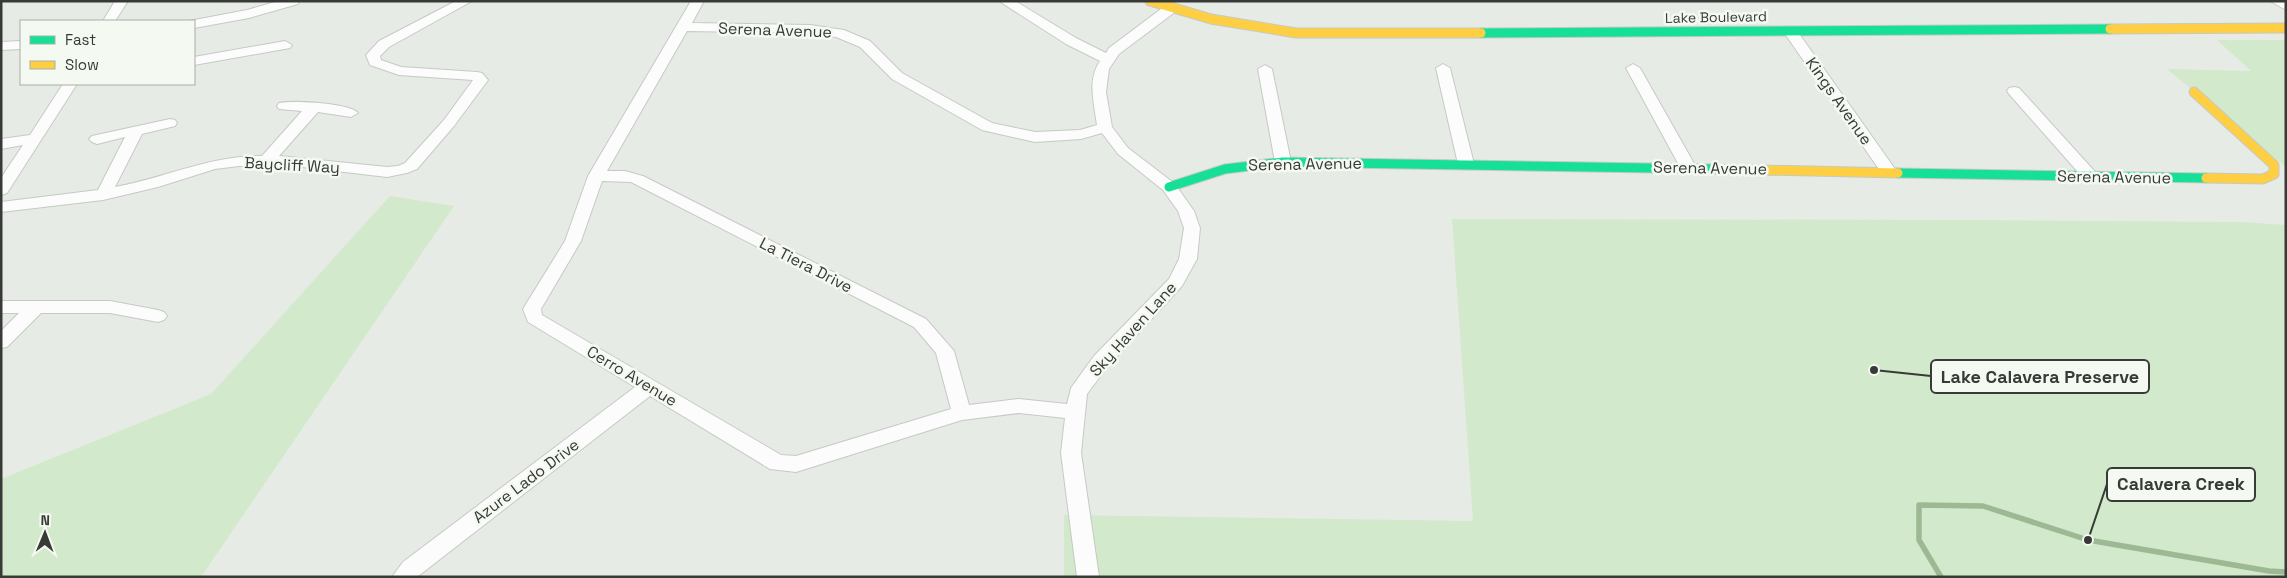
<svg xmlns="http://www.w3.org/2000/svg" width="2287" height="578" font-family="'Space Grotesk',sans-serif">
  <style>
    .green { fill: #d3e9cb }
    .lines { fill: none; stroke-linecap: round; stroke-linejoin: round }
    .stream { stroke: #9db993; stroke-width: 5.5 }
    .street-casing { stroke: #c6c9c5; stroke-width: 2 }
    .fast-casing { stroke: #c6c9c5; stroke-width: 11 }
    .slow-casing { stroke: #c6c9c5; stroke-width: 11 }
    .street { fill: #fbfcfb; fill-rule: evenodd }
    .fast { stroke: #16e098; stroke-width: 9 }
    .slow { stroke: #ffcf43; stroke-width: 9 }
    .labels { text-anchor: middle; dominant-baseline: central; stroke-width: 5; stroke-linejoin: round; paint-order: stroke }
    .far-street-label { font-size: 14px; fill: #383a37; stroke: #f4faf1 }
    .street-label { font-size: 16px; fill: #383a37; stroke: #f4faf1 }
    .leader { fill: none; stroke: #383a37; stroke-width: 2 }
    .callout-dot { fill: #383a37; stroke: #f4faf1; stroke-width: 2 }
    .callout { fill: #f4faf1; stroke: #383a37; stroke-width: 2 }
    .callout-label { font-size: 18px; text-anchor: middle; font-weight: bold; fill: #383a37 }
  </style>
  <rect width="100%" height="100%" fill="#e7ebe6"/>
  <path class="green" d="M2217,40H2286V167L2167,69L2251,71Z
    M390,196L454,206L201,577H1V479L211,394Z
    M1452,219L1974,220L2240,222L2286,225V577H1064V515L1473,521Z"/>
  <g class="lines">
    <path class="stream" d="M1941,577L1919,540V505L1983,506L2088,540L2269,571L2286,572"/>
    <g class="street-casing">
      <path id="street" d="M115,1H128L115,21H103Z
        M278,1H299L298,4L249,18L194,28V21H189L247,10Z
        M456,1H472L389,47L380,56L381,60L401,67L477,72L482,73L488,80L454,126L417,169L407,173L387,177L294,166H239L215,169L158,187L103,200L1,212V202L98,190L125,137L97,144L92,142L89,139L92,136L170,119L175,120L177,123L175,126L142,134L115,187C165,178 211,155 262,156L302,111L279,109L277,106L279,103C292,100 351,103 358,113L351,117L318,112L279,156L387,167L398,166L405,163L444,120L473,80L399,75L370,65L366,55L379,41Z
        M691,1H704L692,23L810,25L844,30L870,41L902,73L992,123L1035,132L1080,130L1097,125C1094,103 1087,80 1100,61L1066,44L999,1H1015L1076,38L1106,53L1109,48L1165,6H1175L1177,9L1175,12L1119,54L1109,69L1106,92L1112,127L1128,148L1175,184L1194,211L1200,228L1197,259L1182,286L1108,366L1087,394L1081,453L1099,577H1077L1061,453L1065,418L1019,413L962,420L796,472L770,469L650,396L417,577H392L403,562L635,387L528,322L523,309L565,241L588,176ZM687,31L810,33L836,37L860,47L892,79L982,130L1035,142L1081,139L1102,133L1118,154L1163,190L1178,211L1184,228L1179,259L1169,279L1094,356L1071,388L1067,404L1019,399L969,405L954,351L926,319L643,176L625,171H607ZM602,181L631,182L914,327L936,353L951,409L796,456L781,455L542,315L541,309L581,241Z
        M2270,1H2286V10Z
        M1790,27L1795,28L1895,169L1897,172L1895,175H1883L1783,31Z
        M21,41V49L1,50V42Z
        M285,41L292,45L290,48L194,65V57Z
        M1443,64L1450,68L1474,164L1471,167H1461L1458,164L1436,68Z
        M1633,64L1640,68L1696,167L1694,170H1682L1680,167L1626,68Z
        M1265,65L1272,69L1291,162L1288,165H1278L1275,162L1258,69Z
        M63,84H77L7,193L1,195V178L23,145L1,149V139L30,135Z
        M2014,87L2019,88L2097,174L2099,177L2097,180H2085L2009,94L2007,91L2009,88Z
        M1,301H110L158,310L164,312L167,316L164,320L158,322L110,313H41L7,347L1,348V331L19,313H1Z"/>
    </g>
    <g class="fast-casing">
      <path id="fast" d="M1481,33L2110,29
        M1898,173L2206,178
        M1169,187L1225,169L1283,162L1716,169"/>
    </g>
    <g class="slow-casing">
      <path id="slow" d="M1150,1L1211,19L1296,33H1481
        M2110,29L2286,28
        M2194,92L2274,165V174L2263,179L2206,178
        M1716,169L1898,173"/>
    </g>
    <use href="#street" class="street"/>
    <use href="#fast" class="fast"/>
    <use href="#slow" class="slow"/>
  </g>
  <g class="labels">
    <g class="far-street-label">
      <text transform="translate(1716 17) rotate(-1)">Lake Boulevard</text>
    </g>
    <g class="street-label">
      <text transform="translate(775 30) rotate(2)">Serena Avenue</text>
      <text transform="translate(1839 101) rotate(55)">Kings Avenue</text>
      <text transform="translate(1305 164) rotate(-1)">Serena Avenue</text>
      <text transform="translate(292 165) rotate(3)">Baycliff Way</text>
      <text transform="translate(1710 168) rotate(1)">Serena Avenue</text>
      <text transform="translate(2114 177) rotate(1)">Serena Avenue</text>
      <text transform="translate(806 265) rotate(27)">La Tiera Drive</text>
      <text transform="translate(1133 329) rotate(-48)">Sky Haven Lane</text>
      <text transform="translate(632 376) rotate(31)">Cerro Avenue</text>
      <text transform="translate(526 481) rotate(-37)">Azure Lado Drive</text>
    </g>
  </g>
  <path class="leader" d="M1874 370L1931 376M2088 540L2107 484"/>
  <g class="callout-dot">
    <circle cx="1874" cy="370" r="5"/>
    <circle cx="2088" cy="540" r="5"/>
  </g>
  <g class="callout">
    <rect x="1931" y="360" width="218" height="33" rx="5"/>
    <rect x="2107" y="468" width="148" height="33" rx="5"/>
  </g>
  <g class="callout-label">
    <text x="2040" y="383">Lake Calavera Preserve</text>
    <text x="2181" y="490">Calavera Creek</text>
  </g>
  <rect width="2287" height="578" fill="none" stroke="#383a37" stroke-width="5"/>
  <rect x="20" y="20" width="175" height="65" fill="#f4faf1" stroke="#a9ada7"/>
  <rect x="30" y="36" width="25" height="8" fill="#16e098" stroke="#a9ada7"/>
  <text x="65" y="45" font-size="15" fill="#383a37">Fast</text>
  <rect x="30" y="61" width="25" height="8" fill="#ffcf43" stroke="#a9ada7"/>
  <text x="65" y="70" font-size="15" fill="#383a37">Slow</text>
  <g transform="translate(45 533) rotate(1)" stroke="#f4faf1" stroke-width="4" paint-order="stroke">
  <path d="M0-4L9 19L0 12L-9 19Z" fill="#383a37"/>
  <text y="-8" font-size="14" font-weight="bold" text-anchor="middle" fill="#383a37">N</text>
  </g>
</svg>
